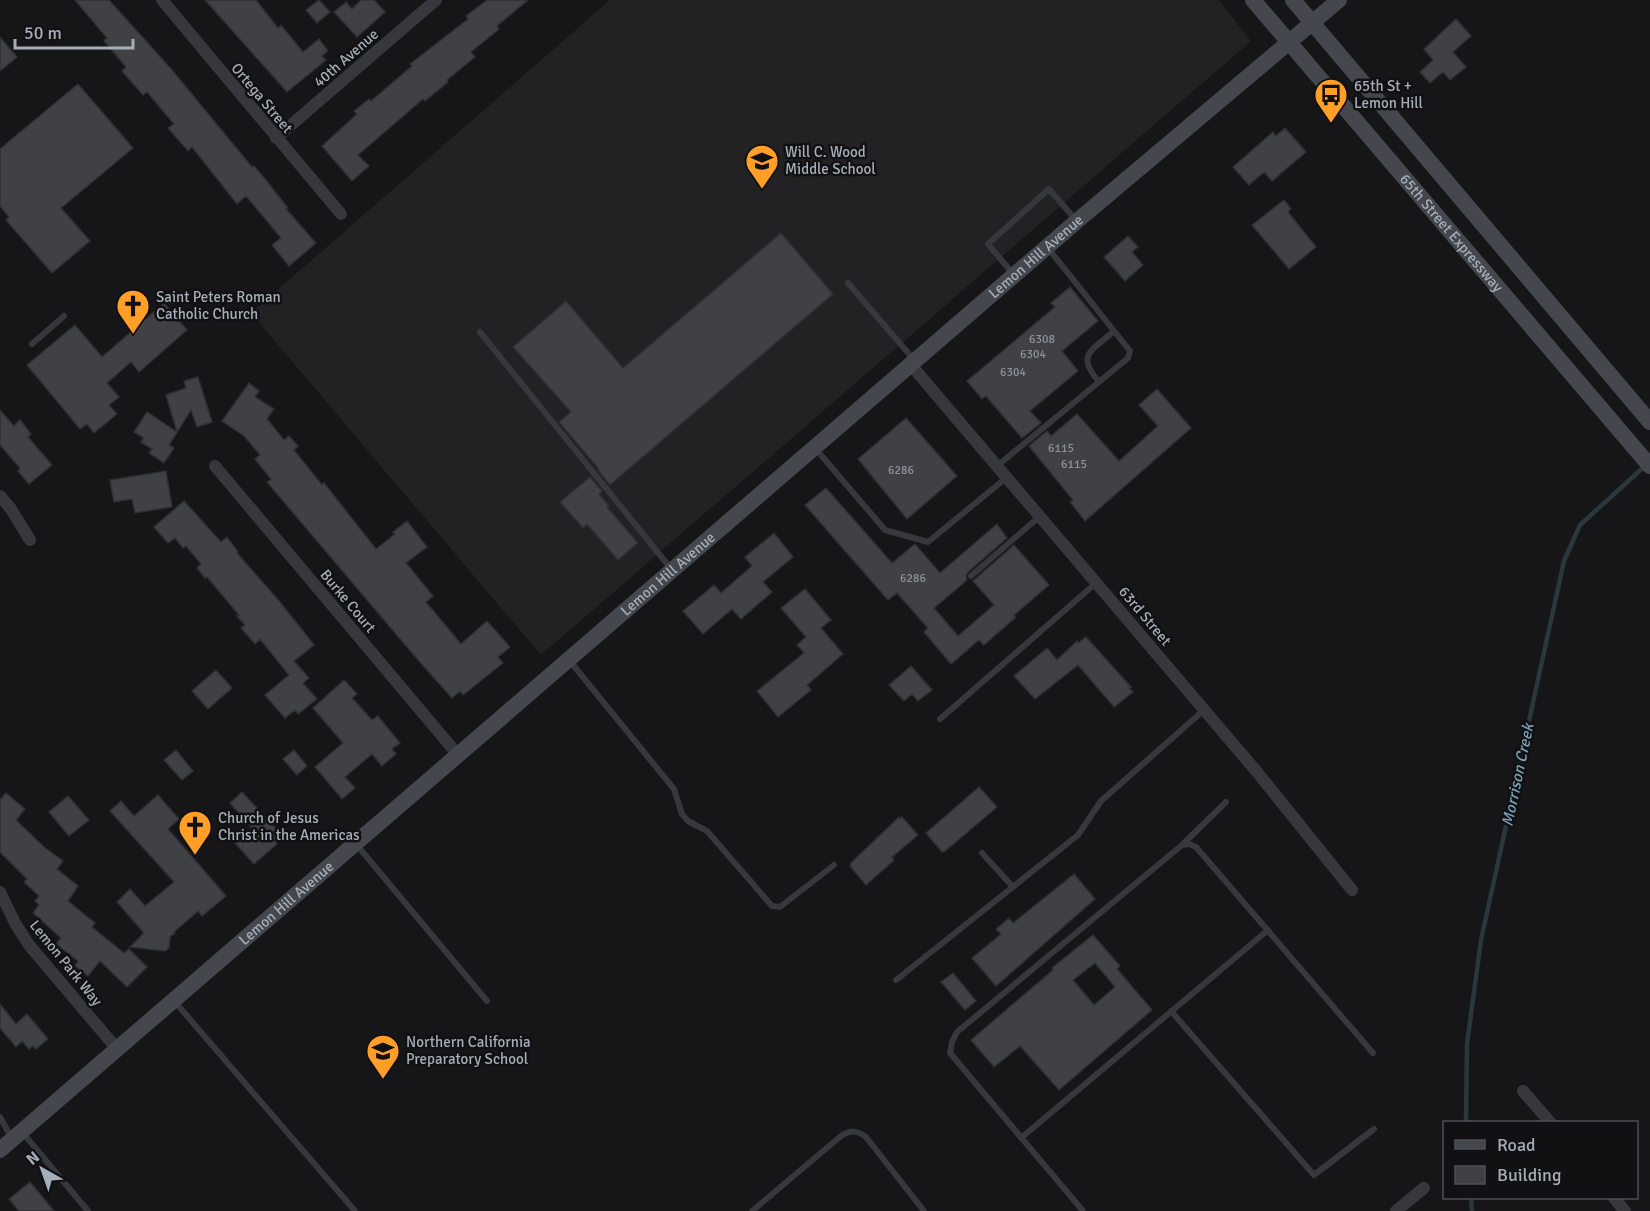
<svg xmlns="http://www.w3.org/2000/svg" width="1650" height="1211" font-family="Signika,sans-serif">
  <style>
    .built { fill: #222225 }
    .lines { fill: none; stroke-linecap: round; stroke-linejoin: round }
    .stream { stroke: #2a373d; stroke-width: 4.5 }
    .building { fill: #404145; stroke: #2f3034; stroke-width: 1.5; fill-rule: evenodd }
    .lane { stroke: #36383d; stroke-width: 6 }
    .street { stroke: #36383d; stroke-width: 12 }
    .secondary { stroke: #44474e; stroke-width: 16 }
    .labels { text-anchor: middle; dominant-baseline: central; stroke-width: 5; stroke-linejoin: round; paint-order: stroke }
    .number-label { font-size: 12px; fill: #8c939c }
    .street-label { font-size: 15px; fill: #a6aeb9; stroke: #111113 }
    .poi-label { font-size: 15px; fill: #a6aeb9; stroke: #111113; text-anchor: start }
    .water-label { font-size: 16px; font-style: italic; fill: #7aa1b8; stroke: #111113 }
  </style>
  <rect width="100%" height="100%" fill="#161618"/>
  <path class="built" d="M610,0H1219L1251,41L541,655L251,313Z"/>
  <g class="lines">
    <path class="stream" d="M1466,1122L1467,1044L1481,940L1564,561L1580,525L1646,465
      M1471,1198L1472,1211"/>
  </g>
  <path class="building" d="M75,0H109L172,70L252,167L254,166L265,179L288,208L286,209L316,243L289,266L272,245L281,238L272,227L246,196L237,204L192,147L188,151L168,128L174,124L147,92L143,95L122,71L126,67L104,41L107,38Z
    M205,0H256L278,28L281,25L303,52L319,39L328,51L322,56L326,60L287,92Z
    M319,0L330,12L317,23L306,10Z
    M361,0H374L385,12L357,37L334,12L346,2L352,9Z
    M487,0H528L497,26L499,29L471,52L475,57L447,80L448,82L425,101L423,99L358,155L369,166L352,181L322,146L357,114L354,111L369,99L371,101L412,66L410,64L468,19L466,16Z
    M1456,19L1471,36L1453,52L1466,67L1450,80L1443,72L1430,83L1420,72L1433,60L1424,49Z
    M0,37L17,57L0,71Z
    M78,84L133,148L61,208L90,241L52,273L6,220L9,217L0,206V149Z
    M1285,128L1306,152L1272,181L1264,172L1249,185L1233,167L1273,132L1276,136Z
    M1284,200L1291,209L1288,212L1316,247L1289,269L1252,225Z
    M781,233L833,294L610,485L598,470L599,469L559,422L571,412L513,347L566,301L623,368Z
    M1128,236L1138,247L1132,252L1143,265L1125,281L1104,257Z
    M1070,287L1098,321L1062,351L1078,371L1030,411L1041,423L1022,438L986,396L982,399L967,381L1055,307L1051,303Z
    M164,303L187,330L139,372L131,362L107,383L119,397L109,405L117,414L94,433L87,424L80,429L27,365L75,325L102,357Z
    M198,377L212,422L197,427L191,410L169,445L174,448L164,463L149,453L152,449L141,442L144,438L134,432L147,412L177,432L166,395L186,388L184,381Z
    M249,383L259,391L255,397L274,409L267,419L284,440L289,436L298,446L294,450L322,485L324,483L376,549L395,534L393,532L407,521L427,547L406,563L433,596L426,602L461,644L487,621L510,647L498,657L503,663L463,695L460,691L452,698L418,660L267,482L271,479L255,459L260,455L244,436L222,421Z
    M1157,389L1191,428L1085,521L1070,502L1073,500L1029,446L1047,431L1051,436L1077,414L1119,461L1158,426L1139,405Z
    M0,410L14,426L20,420L31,434L28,437L52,465L29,484L18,471L20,468L0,445Z
    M906,418L957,476L907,519L858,459Z
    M166,471L172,507L135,513L132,499L114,502L110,480Z
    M590,477L602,491L599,494L609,506L607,507L638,543L618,560L587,524L583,528L560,502Z
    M826,488L892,563L915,544L940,573L997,524L1007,538L968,572L966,576L967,580L934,608L958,636L994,605L973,581L1014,545L1049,585L1014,615L1016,617L984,645L979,640L951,664L924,632L928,628L897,593L888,600L805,505Z
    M184,501L221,542L227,537L238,552L237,553L280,602L314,645L294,661L309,678L303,683L317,699L298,714L295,710L285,718L265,695L289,675L260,639L255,644L241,628L245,625L237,616L239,615L207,577L205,578L197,568L201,564L186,546L183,548L175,538L168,543L154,527Z
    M774,533L793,557L763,582L772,592L741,619L732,609L703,634L683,611L714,585L721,593L752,566L745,557Z
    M805,589L831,620L821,628L843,654L807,685L811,690L778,717L757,691L804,653L797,645L806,637L781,608Z
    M1086,637L1131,687L1129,688L1133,692L1114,707L1078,665L1035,699L1014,676L1047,648L1057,660L1077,641L1078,643Z
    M911,666L932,690L918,701L912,694L904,701L889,685Z
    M216,670L232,688L208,709L192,691Z
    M344,680L357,694L352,698L372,720L378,716L400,743L392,749L396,754L382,766L372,754L345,777L355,788L342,799L315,767L343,743L313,708Z
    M176,750L193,771L182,780L164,760Z
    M294,750L307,766L297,775L283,759Z
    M979,787L997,807L945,851L942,852L926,833Z
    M242,792L281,834L274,840L277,844L254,864L235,843L252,828L230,803Z
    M6,793L25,809L16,820L44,847L63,861L57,869L78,886L68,901L95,923L92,927L124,953L129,949L147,967L127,987L100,961L88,976L75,966L78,961L56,944L61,938L33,913L39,905L35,901L39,896L24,882L27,879L0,852V800Z
    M158,795L179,819L168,829L226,896L202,916L198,911L174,932L175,933L170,937L169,948L165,951L130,947L144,933L117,902L130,889L145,906L174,882L110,811L121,801L134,816Z
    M68,796L89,820L69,836L49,812Z
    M899,817L900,819L902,817L918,835L892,857L894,860L866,885L850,866L851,863Z
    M1074,874L1095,899L996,986L972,958L1001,934L996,929L1009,918L1013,923Z
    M1093,935L1120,966L1117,969L1152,1010L1059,1090L1020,1046L994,1067L971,1040L1053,970L1052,968ZM1095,963L1115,987L1094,1005L1073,980Z
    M953,973L976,1001L965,1010L941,982Z
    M0,1004L16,1024L27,1014L48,1039L36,1049L33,1046L29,1049L22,1041L16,1047L0,1028Z
    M30,1182L54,1211H19L9,1199Z"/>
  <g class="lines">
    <path class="lane" d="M1014,275L988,244L1049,189L1076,220
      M848,283L915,361
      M480,332L672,570
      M32,344L64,316
      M1099,382C1075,354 1092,351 1114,331
      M815,448L885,530L928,542L1006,478
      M997,466L1128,358L1130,351L1048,248
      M971,576L1040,516
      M569,660L674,789L682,814L688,821L707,831L772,906L780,907L834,865
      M940,719L1096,583
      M356,844L487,1001
      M1182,845L1226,802
      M982,853L1013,887
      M896,980L1078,835L1101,801L1204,710
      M175,1002L355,1211
      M1171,1011L1314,1175L1374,1129
      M0,1117L12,1139
      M22,1132L88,1211
      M1021,1138L1268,930
      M752,1211L841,1136C851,1130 856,1130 866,1137L924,1211
      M1083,1211L950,1053L952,1042L957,1032L1182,845L1189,844L1196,847L1373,1053"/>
    <path class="street" d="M162,0L341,214
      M276,138L436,0
      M911,365L1257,772L1352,890
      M215,466L458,755
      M0,496L11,509L30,540
      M0,892L15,923L29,945L117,1049
      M1523,1091L1550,1122
      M1614,1198L1625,1211
      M1396,1211L1424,1188"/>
    <g class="secondary">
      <path id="s1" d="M1253,0L1650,466"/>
      <path d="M1293,0L1650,422"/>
      <path id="s2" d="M0,1150L1077,221L1339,0"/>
    </g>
  </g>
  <defs>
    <g id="bus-pin" transform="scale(1.725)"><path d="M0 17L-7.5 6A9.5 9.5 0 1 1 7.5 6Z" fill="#ff9f27" stroke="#111113"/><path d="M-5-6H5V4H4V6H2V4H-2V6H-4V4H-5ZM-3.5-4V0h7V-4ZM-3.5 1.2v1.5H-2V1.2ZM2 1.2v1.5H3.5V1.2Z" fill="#111"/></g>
    <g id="school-pin" transform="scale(1.725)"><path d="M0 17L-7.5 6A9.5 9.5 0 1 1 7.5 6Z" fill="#ff9f27" stroke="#111113"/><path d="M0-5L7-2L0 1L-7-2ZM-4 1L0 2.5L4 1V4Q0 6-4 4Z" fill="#111"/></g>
    <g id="church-pin" transform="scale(1.725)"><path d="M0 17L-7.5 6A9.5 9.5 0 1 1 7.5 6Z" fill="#ff9f27" stroke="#111113"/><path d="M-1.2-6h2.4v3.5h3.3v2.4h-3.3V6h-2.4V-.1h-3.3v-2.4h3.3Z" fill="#111"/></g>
  </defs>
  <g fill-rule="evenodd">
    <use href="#bus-pin" x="1331" y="95"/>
    <use href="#school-pin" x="762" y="161"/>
    <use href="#church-pin" x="133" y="306"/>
    <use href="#church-pin" x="195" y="827"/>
    <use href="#school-pin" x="383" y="1051"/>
  </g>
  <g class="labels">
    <g class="number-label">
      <text x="1042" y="339">6308</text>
      <text x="1033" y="354">6304</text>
      <text x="1013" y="372">6304</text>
      <text x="1061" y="448">6115</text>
      <text x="1074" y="464">6115</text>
      <text x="901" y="470">6286</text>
      <text x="913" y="578">6286</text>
    </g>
    <g class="street-label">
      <text transform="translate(346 58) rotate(-41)">40th Avenue</text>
      <text transform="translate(262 98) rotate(50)">Ortega Street</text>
      <text stroke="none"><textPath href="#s1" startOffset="306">65th Street Expressway</textPath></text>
      <text stroke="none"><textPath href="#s2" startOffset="1368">Lemon Hill Avenue</textPath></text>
      <text stroke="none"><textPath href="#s2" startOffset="882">Lemon Hill Avenue</textPath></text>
      <text transform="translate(348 601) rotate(50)">Burke Court</text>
      <text transform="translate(1145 616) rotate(50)">63rd Street</text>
      <text stroke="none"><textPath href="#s2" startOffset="378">Lemon Hill Avenue</textPath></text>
      <text transform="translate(66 963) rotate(51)">Lemon Park Way</text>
    </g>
    <g class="poi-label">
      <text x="1354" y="86">65th St +<tspan x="1354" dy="17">Lemon Hill</tspan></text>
      <text x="785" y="152">Will C. Wood<tspan x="785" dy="17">Middle School</tspan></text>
      <text x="156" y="297">Saint Peters Roman<tspan x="156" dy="17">Catholic Church</tspan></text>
      <text x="218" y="818">Church of Jesus<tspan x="218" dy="17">Christ in the Americas</tspan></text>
      <text x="406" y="1042">Northern California<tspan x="406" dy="17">Preparatory School</tspan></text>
    </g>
    <g class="water-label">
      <text transform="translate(1518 775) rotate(-78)">Morrison Creek</text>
    </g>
  </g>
  <rect x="1443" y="1121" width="195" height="78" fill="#111113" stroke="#4d5055" stroke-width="1.5"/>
  <rect x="1455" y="1140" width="30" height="9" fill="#44474e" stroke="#4d5055" stroke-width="1.5"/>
  <text x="1497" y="1151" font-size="18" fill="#a6aeb9">Road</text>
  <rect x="1455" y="1166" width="30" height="18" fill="#404145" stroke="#4d5055" stroke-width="1.5"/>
  <text x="1497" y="1181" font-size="18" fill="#a6aeb9">Building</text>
  <g transform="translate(42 1169) rotate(320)" stroke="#111113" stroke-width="4.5" paint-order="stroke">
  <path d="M0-4.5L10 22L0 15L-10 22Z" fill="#a6aeb9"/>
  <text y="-9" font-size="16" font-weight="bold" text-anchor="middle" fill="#a6aeb9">N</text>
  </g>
  <path d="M15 39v9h118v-9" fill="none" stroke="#a6aeb9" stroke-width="3"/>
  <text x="24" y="39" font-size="18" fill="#a6aeb9" stroke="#111113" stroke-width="4.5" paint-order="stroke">50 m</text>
</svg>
